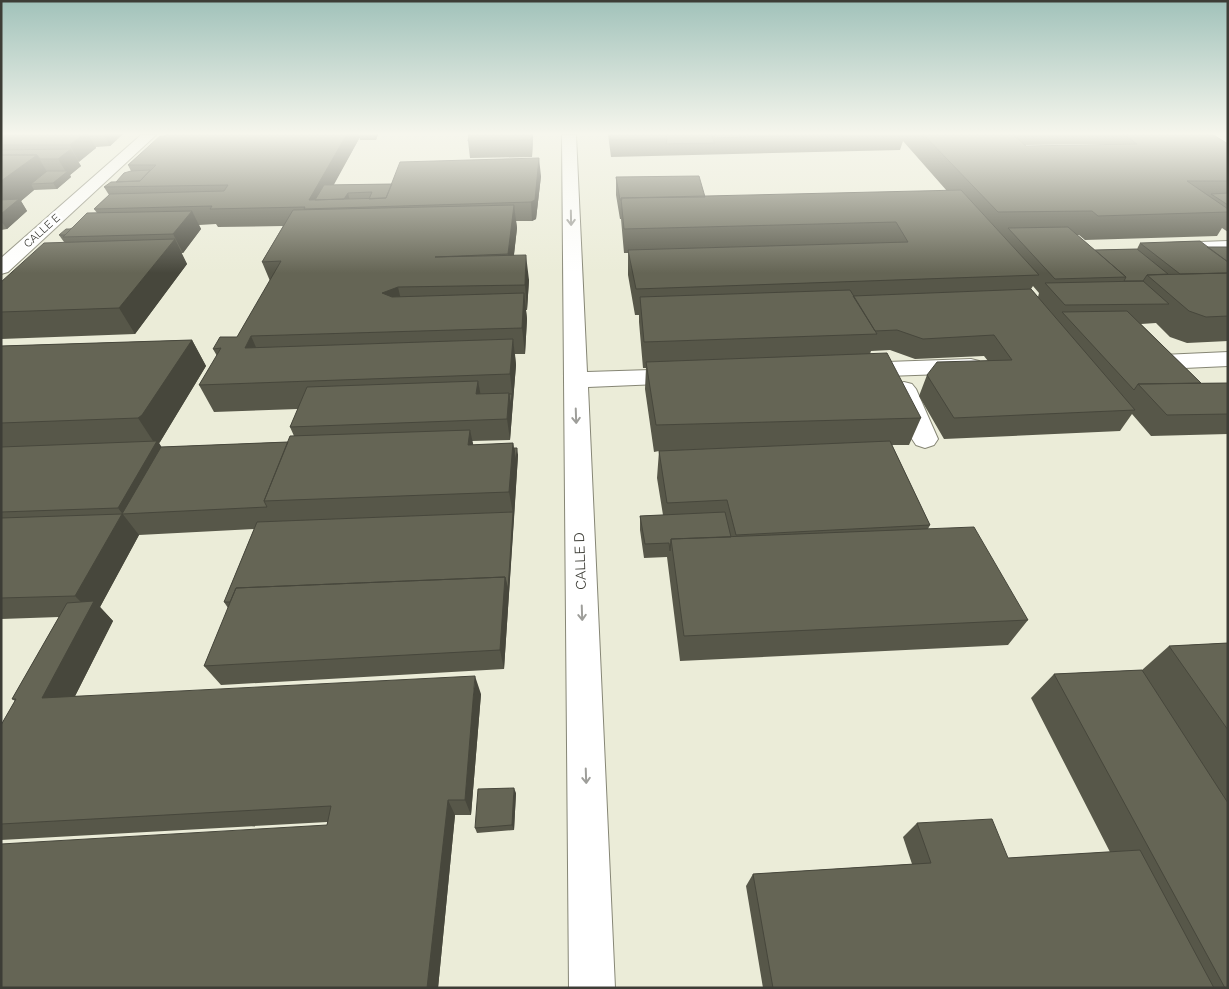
<svg xmlns="http://www.w3.org/2000/svg" width="1229" height="989" font-family="Raleway,sans-serif">
  <style>
    .lines { fill: none; stroke-linecap: round; stroke-linejoin: round }
    .minor-casing { stroke: #868675; stroke-width: 2 }
    .minor { fill: #fff; fill-rule: evenodd }
    .wall { fill: #575749; fill-rule: evenodd }
    .shaded-wall { fill: #47473c }
    .building { fill: #656555; stroke: #47473c }
    .oneway { stroke: #9e9e9a }
    .labels { text-anchor: middle; dominant-baseline: central; stroke-width: 5; stroke-linejoin: round; paint-order: stroke }
    .far-street-label { font-size: 11px; fill: #3d3d36; stroke: #fff }
    .street-label { font-size: 14px; fill: #3d3d36; stroke: #fff }
  </style>
  <rect width="100%" height="100%" fill="#ebecd8"/>
  <g class="lines">
    <g class="minor-casing">
      <path id="minor" d="M141,135H156L8,272L1,274V258Z
        M562,135H576L587,372L683,369L691,371L695,376L691,381L683,383L588,387L615,988H569Z
        M1228,241V251L1171,253L1165,252L1162,248L1165,244L1171,243Z
        M1228,352V366L1162,369L1154,367L1151,362L1154,357L1162,355Z
        M971,359L979,361L982,366L979,371L971,373L859,377L851,375L848,370L851,365L859,363Z
        M904,382L912,384L916,389L938,439L934,445L925,448L916,445L912,439L892,389L896,384Z"/>
    </g>
    <use href="#minor" class="minor"/>
  </g>
  <path class="wall" d="M1,134H123L110,146L96,147V148L78,162L81,166L70,175L71,177L57,189L34,190L21,201L27,211L7,229L1,230Z
    M166,134H378L376,140H360V137L333,185L392,184L541,176L536,219L532,221H516L517,228L514,255L529,280L527,310H526L527,319L525,354H515L516,365L510,440L472,441L473,445L513,443L514,448L518,455L504,669L221,685L204,666L228,608L224,602L254,529L139,535L100,607L113,621L75,696L481,694L471,815H455L438,988H1L327,825V822L1,840V725L15,701L12,699L59,617L1,619V346L192,340L206,366L160,442L159,443L161,447L288,442L294,436L290,427L298,409L214,412L199,385L217,356L213,349L237,337L270,281L262,262L283,226L218,227L216,224L199,225L201,229L183,253H181L187,264L135,334L1,339V282L66,242H64L59,235L97,213L94,209L109,195L104,187L116,182L131,171L128,165Z
    M469,134H533L532,157L470,158L468,141Z
    M608,134H1212L1228,144V232L1222,228L1217,236L1085,240L1079,235H1077L1095,250L1137,249L1140,243L1207,247H1228V341L1187,343L1170,337L1156,323L1141,324L1201,383H1228V434L1151,436L1132,414L1120,431L944,439L919,396L927,375L988,361L984,356L915,359L890,350L871,351L870,354L921,418L909,445H892L930,525L928,529L1028,620L1008,645L680,661L667,557L644,558L640,530V516L663,515L657,478L659,451L654,452L645,389L646,368H643L639,322V315H635L628,275V253H624L621,219H620L616,195V177L705,197L947,191L903,141L900,150L611,157ZM1105,144L1104,145L1026,146L1025,145ZM1033,286L1039,293L1038,297L1031,289Z
    M1228,643V988H763L746,886L753,874L912,864L903,837L917,823L1008,858L1110,852L1031,698L1054,674L1142,670L1169,646Z
    M516,793L514,830L477,833L475,828Z"/>
  <path class="shaded-wall" d="M83,134H89L96,148L79,162L70,145Z
    M104,134H123L110,146Z
    M347,134H359L360,137L325,201L309,200Z
    M375,134H378L376,140Z
    M531,134H533V138L532,157Z
    M71,149L81,166L70,175L71,177L57,189L53,183L66,172L58,159Z
    M37,155L50,177L31,184L34,190L21,201L27,211L7,229L1,221V181Z
    M539,158L541,176L536,219L532,221L531,202Z
    M348,193L351,205L343,200Z
    M514,205L517,228L511,279L508,254Z
    M192,211L201,229L183,253L173,234Z
    M175,239L187,264L135,334L119,308Z
    M526,255L529,280L527,310L525,285Z
    M398,287L404,313L382,293Z
    M524,293L527,319L525,354L522,328Z
    M251,336L263,363L245,348Z
    M513,339L516,365L513,401L510,374Z
    M192,340L206,366L160,442L159,443L175,468L122,514L139,535L118,508L155,444L138,418Z
    M478,381L482,402L476,394Z
    M509,393L511,406L512,394L513,401L510,440L507,419Z
    M470,430L476,457L468,445Z
    M513,443L516,463L517,448L518,455L514,519L509,492Z
    M513,512L514,519L504,669L500,650L505,577Z
    M122,514L139,535L100,607L113,621L65,716L42,698L89,610L75,596Z
    M475,676L481,694L471,815L465,800Z
    M514,788L516,793L514,830L512,825Z
    M448,800L455,815L438,988H427Z"/>
  <path class="building" d="M1,134H83L70,145H1Z
    M166,134H347L309,200L386,198L400,162L539,158L535,200L531,202L304,209L305,207L210,209L212,206L94,209L110,194L224,191L228,185L104,187L111,182L140,181L156,165H128L160,136H165Z
    M469,134H531V140L468,141Z
    M610,134H666L667,139L611,140Z
    M666,134H711L715,143L666,144L667,139Z
    M714,134H845L715,138Z
    M923,134H1012L1026,146L1137,144L1123,134H1212L1228,144V181H1187L1228,209V212L1098,216L1092,211L998,212Z
    M71,149L58,159H40L37,155H1V150Z
    M1,155H37L1,181Z
    M150,170L140,181L116,182L124,173L131,171Z
    M47,171H68L53,183L31,184Z
    M699,176L705,197L621,198L622,200H620L616,177Z
    M392,184L386,198L369,199L372,192L348,193L344,199L315,200L324,185Z
    M961,190L1039,275L636,289L628,250L908,242L896,222L624,229L621,198Z
    M1228,193V205L1211,194Z
    M19,199L1,214V200Z
    M514,205L508,254L435,257L526,255L525,285L398,287L382,293L392,297L524,293L522,328L251,336L245,348L513,339L510,374L199,385L221,348L213,349L220,337H237L281,261L262,262L293,210Z
    M192,211L173,234L63,237L87,213Z
    M1068,227L1126,277L1055,279L1008,228Z
    M66,229H71L65,235H59Z
    M175,239L119,308L1,312V282L44,243Z
    M1200,241L1228,262V273L1180,274L1140,243Z
    M1207,247H1228V262Z
    M1137,249L1168,274L1147,275L1143,281H1124L1126,277L1095,250Z
    M1228,273V316L1206,317L1189,311L1147,275Z
    M1143,281L1169,304L1065,305L1045,283Z
    M1031,289L1135,410L954,418L927,375L937,362L1012,360L994,335L923,339L897,330L875,331L853,296Z
    M850,290L877,334L644,342L640,297Z
    M1127,311L1201,383L1138,384L1134,390L1062,312Z
    M192,340L142,415L138,418L1,423V346Z
    M887,353L921,418L656,425L646,362Z
    M478,381L476,394L509,393L507,419L290,427L307,387Z
    M1228,383V414L1167,415L1138,384Z
    M509,394H512L511,406Z
    M470,430L468,445L513,443L509,492L264,501L290,436Z
    M157,441L118,508L1,512V447Z
    M890,441L930,525L736,535L727,500L667,503L659,451Z
    M288,442L264,501L267,507L122,514L161,447Z
    M514,448H517L516,463Z
    M513,512L508,590L505,577L236,588L230,602H224L257,522Z
    M725,512L731,537L671,539L670,551L669,543L645,544L640,516Z
    M122,514L75,596L1,598V518Z
    M974,527L1028,620L684,636L671,539Z
    M505,577L500,650L204,666L236,588Z
    M94,601L42,698L475,676L465,800H448L427,988H1V844L327,825L331,806L1,824V725L16,699H12L67,603Z
    M1228,643V730L1169,646Z
    M1142,670L1228,803V988H1225L1054,674Z
    M514,788L512,825L475,828L478,789Z
    M992,819L1008,858L1140,850L1214,988H773L753,874L931,863L917,823Z"/>
  <defs><path id="oneway-shaft" d="M-6 0H5M1.5-3L5.5 0L1.5 3" fill="none" stroke-width="1.6" stroke-linecap="round" stroke-linejoin="round" transform="scale(1.25)"/></defs>
  <g class="oneway">
    <use href="#oneway-shaft" transform="translate(571 218) rotate(89)"/>
    <use href="#oneway-shaft" transform="translate(576 416) rotate(88)"/>
    <use href="#oneway-shaft" transform="translate(582 613) rotate(88)"/>
    <use href="#oneway-shaft" transform="translate(586 776) rotate(88)"/>
  </g>
  <linearGradient id="sky" x2="0" y2="1"><stop stop-color="#a1c2ba"/><stop offset="0.49" stop-color="#f6f6ed"/><stop offset="1" stop-color="#f6f6ed" stop-opacity="0"/></linearGradient>
  <rect width="1229" height="273" fill="url(#sky)"/>
  <g class="labels">
    <g class="far-street-label">
      <text transform="translate(42 231) rotate(-42)">CALLE E</text>
    </g>
    <g class="street-label">
      <text transform="translate(580 561) rotate(-92)">CALLE D</text>
    </g>
  </g>
  <rect width="1229" height="989" fill="none" stroke="#3d3d36" stroke-width="5"/>
</svg>
